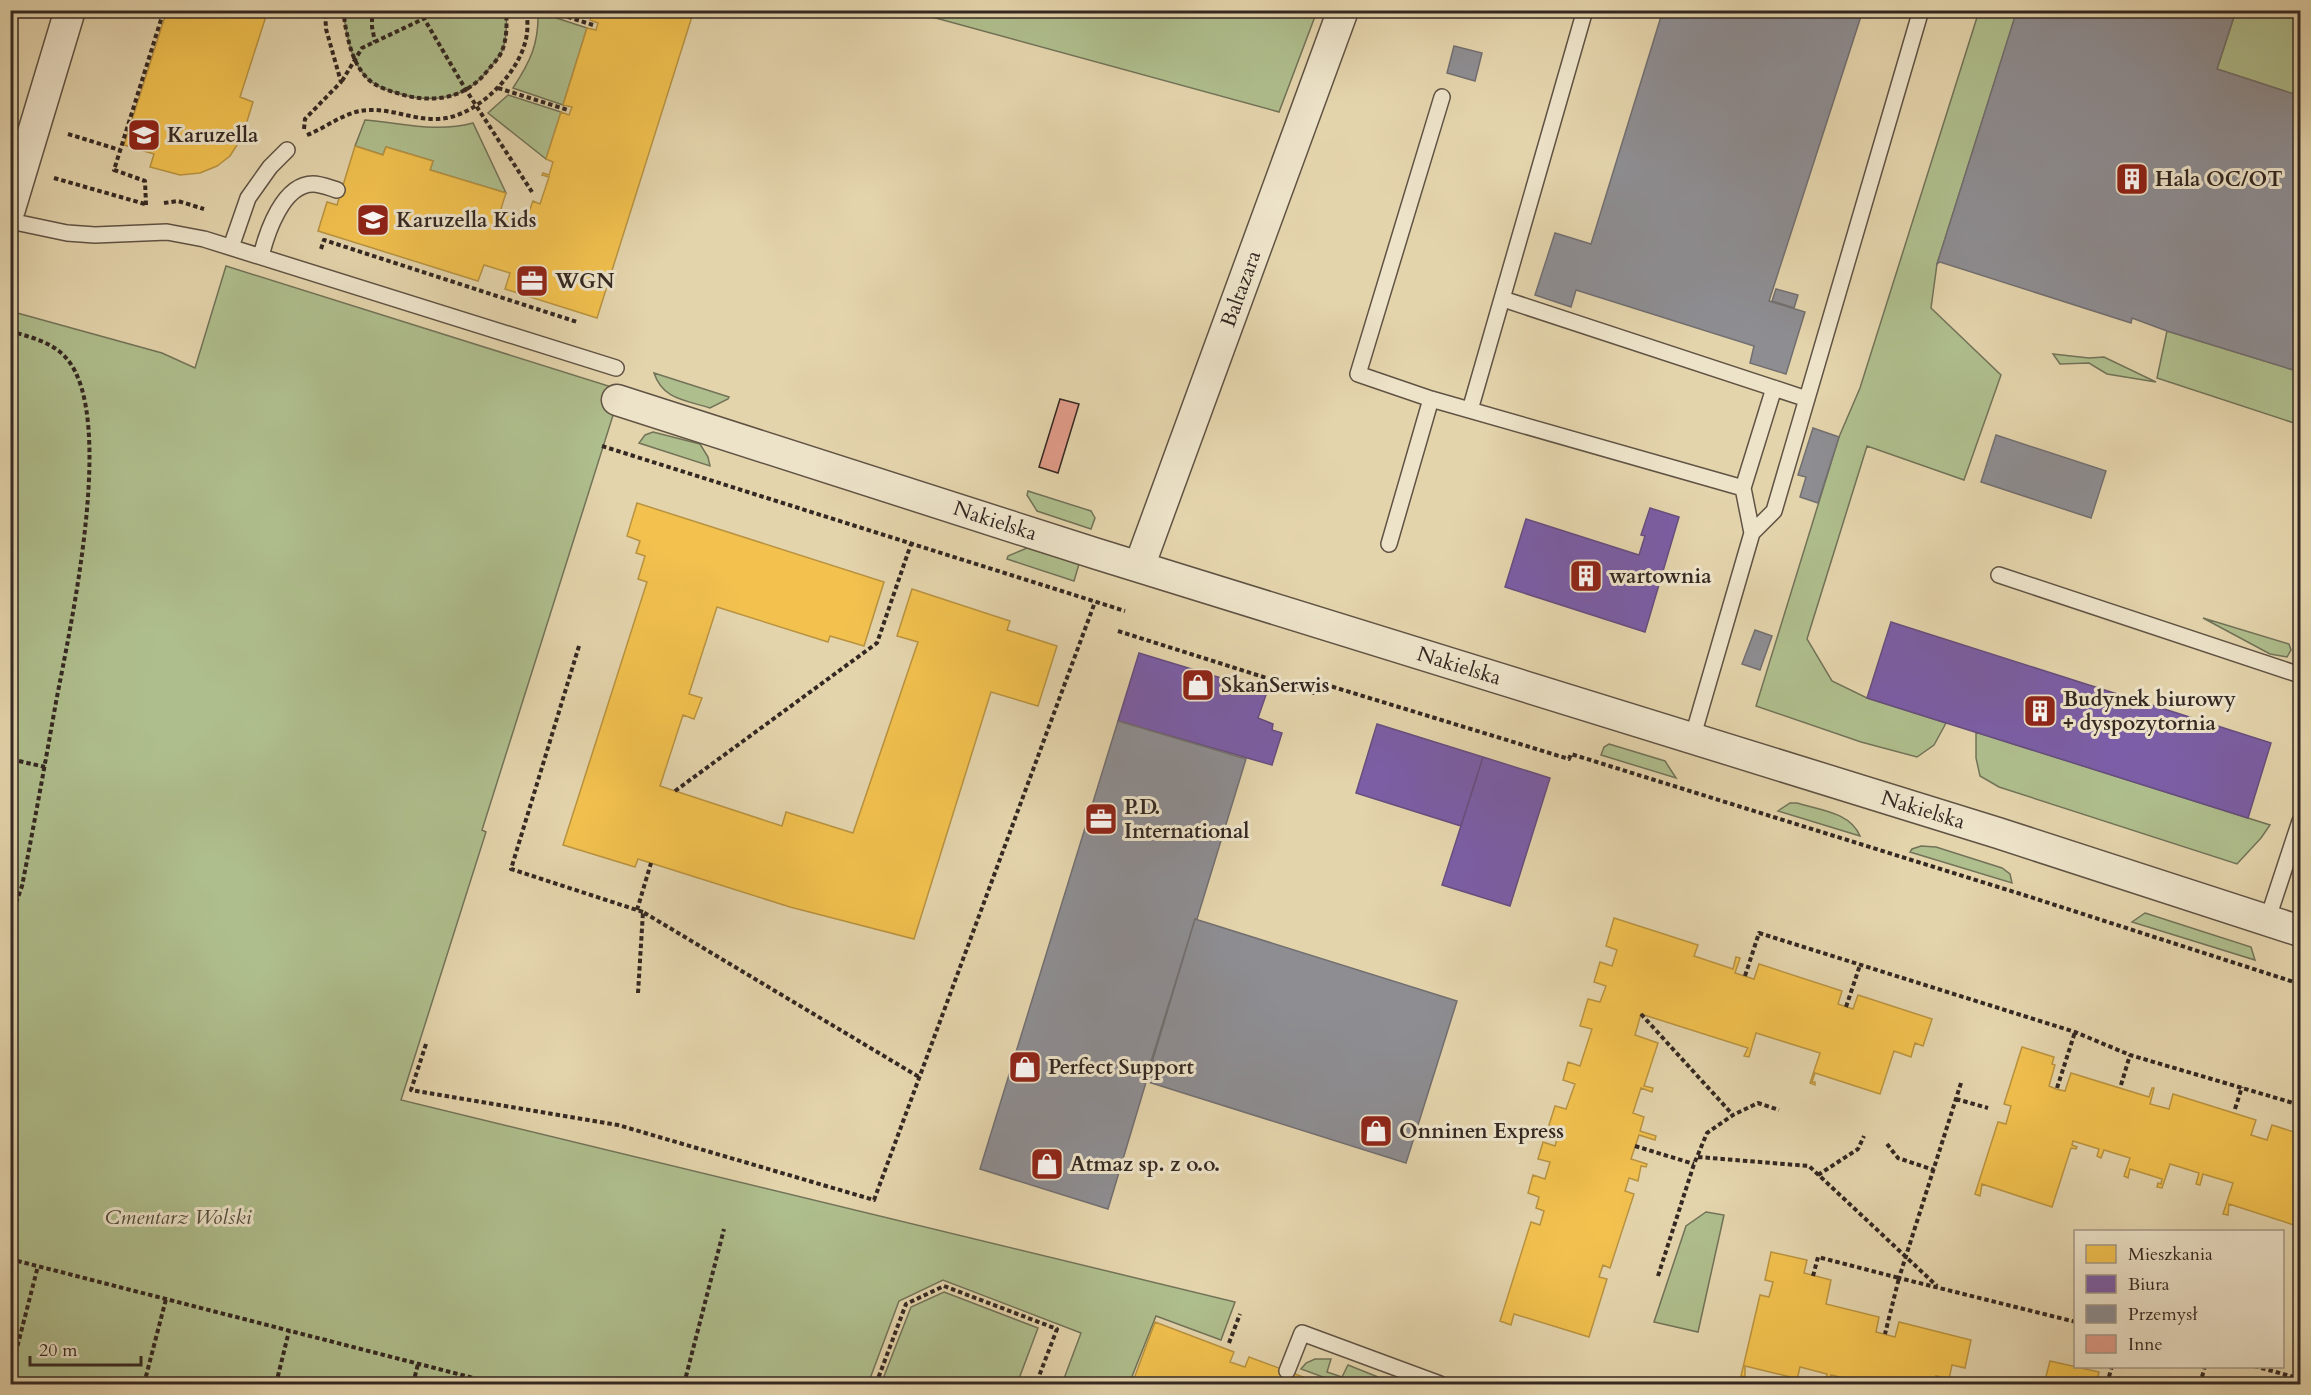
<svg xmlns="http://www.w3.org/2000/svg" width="2311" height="1395" font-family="Cardo,serif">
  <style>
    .green { fill: #afbe8d; stroke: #727358; stroke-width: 1.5 }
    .homes { fill: #f2c14e; stroke: #b99341; stroke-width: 1.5 }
    .offices { fill: #7b5ea7; stroke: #664e7f; stroke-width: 1.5 }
    .industry { fill: #8d8d92; stroke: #726f70; stroke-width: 1.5 }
    .building { fill: #e09b88; stroke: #342822; stroke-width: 1.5 }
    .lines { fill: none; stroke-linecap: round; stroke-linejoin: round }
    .lane-casing { stroke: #605344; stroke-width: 18 }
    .street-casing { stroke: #605344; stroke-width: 33 }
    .path { stroke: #342822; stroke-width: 4; stroke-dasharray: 4.5 3; stroke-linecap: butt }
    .lane { stroke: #ede3c9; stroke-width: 15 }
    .street { stroke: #ede3c9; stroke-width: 30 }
    .labels { text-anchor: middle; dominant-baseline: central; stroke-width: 6; stroke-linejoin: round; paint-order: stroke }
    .poi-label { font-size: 21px; font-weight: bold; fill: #342822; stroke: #ede3c9; text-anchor: start }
    .street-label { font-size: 21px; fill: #342822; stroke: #ede3c9 }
    .park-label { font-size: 21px; font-style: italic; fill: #534e3d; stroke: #ede3c9 }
  </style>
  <rect width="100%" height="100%" fill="#e4d4ac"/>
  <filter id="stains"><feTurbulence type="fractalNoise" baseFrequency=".00333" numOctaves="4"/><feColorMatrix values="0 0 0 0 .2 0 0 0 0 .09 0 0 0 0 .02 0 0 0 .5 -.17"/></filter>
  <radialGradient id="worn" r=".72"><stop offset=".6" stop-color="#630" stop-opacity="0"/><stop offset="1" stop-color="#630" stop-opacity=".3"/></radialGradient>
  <path class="green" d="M345,11H506C507,25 507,38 502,51C499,58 493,64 488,70C465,100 431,104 397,93C387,90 375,86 368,79C357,68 351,53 348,38C346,29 343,19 345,11Z
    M910,11L1317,10V11L1279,112Z
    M1979,11H2017L1937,264L1931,308L2001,375L1964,480L1867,446L1807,639L1832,681L1867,698L1946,723L1934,745L1917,757L1861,742L1756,706L1839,437L1860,388Z
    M2236,11H2300V96L2217,69Z
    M538,12L587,28L563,105L513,88C530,62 539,44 538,12Z
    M508,95L561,112L546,159L488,113Z
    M365,120C403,123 435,133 473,123L506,193L430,170L433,161L386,147L383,155L355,146Z
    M226,266L621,390L482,830L486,832L401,1100L1235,1302L1221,1340L1156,1316L1129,1384H1062L1081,1333L943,1280L899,1301L868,1384H11L10,311L162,353L195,368Z
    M2167,331L2300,372V425L2157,378Z
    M2053,354L2089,358L2104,357L2156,382L2107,374L2089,363L2060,364Z
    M654,373L729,397L728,399L710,408C686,400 663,400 654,373Z
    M653,432L700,444L708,457L710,466L639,443L645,435Z
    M1028,491L1091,511L1095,518L1091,529L1037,511L1027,495Z
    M1027,548L1079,564L1074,581L1007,559L1008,556Z
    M2203,618L2289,644L2291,650L2287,657L2270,654Z
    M1976,732L2270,825L2261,838L2237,864L1999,787L1980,776L1976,758Z
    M1609,744L1665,761L1676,778L1601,755L1604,747Z
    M1790,803H1797C1819,810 1850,812 1860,836L1778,811Z
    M1921,846L1936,847L2002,868L2010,874L2012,883L1910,852L1912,849Z
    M2145,913L2251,947L2255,960L2132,922Z
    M1706,1212L1724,1215L1698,1332L1654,1322L1686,1226Z
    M944,1292L1038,1328L1017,1384H881L911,1307Z
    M1315,1359H1331L1327,1372L1342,1377L1348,1365L1378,1377L1375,1384H1342L1301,1369L1306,1363Z"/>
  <path class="homes" d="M167,10H268L240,97L253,102L244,131L252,133L251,135L244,134L230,156L217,166L200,173L180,175L150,167L154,154L124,145Z
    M593,10H694L597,318L505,289L510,273L484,265L478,281L318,231L327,202L337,205L355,146L383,155L386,147L433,161L430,170L506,193L500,212L526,220L533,201L540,204L549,177L542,175L543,173L549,175L553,162L546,159L561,112L569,115L572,107L563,105L587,28L596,30L598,23L590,20Z
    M637,503L884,582L864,646L830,636L828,642L717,607L689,694L702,698L694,719L683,715L660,786L782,826L786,812L853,833L918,642L897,636L912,589L1010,621L1007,630L1057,646L1038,706L991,692L914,939L790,907L638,859L635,867L563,845L647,582L638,579L645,556L636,553L640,541L627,536Z
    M1614,918L1698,945L1694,956L1733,969L1736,957L1740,958L1735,973L1754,979L1759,964L1842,991L1838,1004L1853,1009L1858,995L1932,1019L1923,1046L1915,1043L1911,1057L1894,1051L1880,1094L1815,1073L1812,1082H1815V1085L1810,1083L1820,1053L1756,1033L1749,1057L1744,1056L1748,1048L1641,1014L1635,1035L1658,1043L1644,1086L1653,1088L1652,1092L1641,1088L1633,1113L1644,1117L1640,1131L1656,1136L1655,1140L1639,1135L1631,1159L1647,1164L1646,1167L1641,1166L1638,1181L1629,1178L1625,1191L1634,1194L1610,1268L1603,1265L1599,1277L1607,1279L1589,1337L1514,1314L1511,1325L1500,1321L1531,1222L1540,1225L1544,1211L1536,1208L1539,1197L1528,1193L1533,1175L1545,1179L1550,1162L1538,1159L1543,1142L1555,1146L1560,1129L1549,1125L1555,1106L1566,1109L1575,1084L1563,1080L1568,1062L1580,1066L1592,1029L1580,1026L1588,999L1600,1002L1606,986L1594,982L1600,962L1612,966L1617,950L1606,946Z
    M2022,1047L2054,1057L2052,1064L2055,1065L2049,1086L2056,1089L2065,1091L2071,1073L2149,1097L2152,1088H2154L2150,1104L2169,1109L2173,1094L2256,1120L2251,1135L2267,1140L2272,1125L2300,1134V1205L2294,1225L2229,1204L2228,1215L2223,1214L2233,1183L2203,1174L2200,1185L2196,1184L2199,1173L2170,1164L2162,1188L2157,1187L2158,1183L2161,1184L2162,1179L2130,1169L2128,1178L2124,1176L2130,1158L2104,1150L2101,1158L2097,1156L2099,1149L2073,1141L2072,1145L2077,1147L2076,1149L2071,1148L2052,1207L1982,1184L1980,1196L1975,1194L1998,1122L2006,1124L2011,1106L2004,1104Z
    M1771,1252L1807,1260L1804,1273L1831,1280L1826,1304L1879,1317L1876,1332L1895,1337L1899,1322L1971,1340L1965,1368L1952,1365L1949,1379L1936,1376L1933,1384H1860V1382L1831,1375L1828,1384H1825L1827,1374L1800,1367L1796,1384H1793L1795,1378L1745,1366V1377L1741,1376L1760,1295L1769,1297L1773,1282L1765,1280Z
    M1155,1322L1234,1352L1230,1362L1245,1367L1249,1357L1322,1384H1132Z
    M2050,1361L2099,1372L2096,1384H2044Z
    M2119,1377L2149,1384H2117Z"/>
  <path class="offices" d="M1650,508L1679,517L1645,632L1505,587L1526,519L1639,555L1645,536L1641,535Z
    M1891,622L2271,743L2248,818L1867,698Z
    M1139,653L1267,692L1258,718L1273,724L1272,730L1282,733L1272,765L1118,721Z
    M1377,724L1483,757L1461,826L1356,793Z
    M1483,757L1550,778L1510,906L1442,885Z"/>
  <path class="industry" d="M1663,10H1863L1769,301L1805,312L1786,374L1750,363L1754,346L1576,290L1571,307L1535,295L1555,233L1591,244Z
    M2017,10H2236L2217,69L2300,96V372L2167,331L2132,318L2131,323L1940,262L1937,264Z
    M1454,46L1482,53L1475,81L1447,73Z
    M1776,289L1798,295L1794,308L1772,301Z
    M1813,428L1839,437L1818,503L1800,497L1806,477L1798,475Z
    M1996,435L2106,471L2091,518L1981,482Z
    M1755,630L1772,636L1760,670L1742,664Z
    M1118,721L1246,759L1197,919H1195L1108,1209L980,1169Z
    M1195,919L1457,1001L1406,1163L1145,1081Z"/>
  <path class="building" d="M1060,399L1079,404L1058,473L1039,467Z"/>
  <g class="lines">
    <g class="lane-casing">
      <path id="lane" d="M10,221L67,233L95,235L167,232L204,239L616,368
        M231,247L248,198L270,167L287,150
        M261,256C267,232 283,184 313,184C321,184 330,188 337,190
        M1503,299L1807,399
        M1431,399L1358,374L1442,97
        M1470,410L1585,10
        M1743,488L1774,388
        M1389,544L1431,399L1743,488L1752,533
        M1999,575L2300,675
        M1692,739L1752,533L1774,511L1921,10
        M2267,921L2300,821
        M1287,1371L1302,1333L1440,1384"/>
    </g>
    <g class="street-casing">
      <path id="street" d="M10,209L70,10
        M617,400L1094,553L1998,833L2300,931
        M1139,567L1343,10"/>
    </g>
    <path class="path" d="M345,10C343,19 346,29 348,38C351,53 357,68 368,79C375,86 387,90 397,93C431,104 465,100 488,70C493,64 499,58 502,51C507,38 507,25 506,10
      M372,10V27L375,42
      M419,10L466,90L532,192
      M546,10L593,25
      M342,81L362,48L442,10
      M498,88L568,110
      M304,129L305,119L341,82L326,29L325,10
      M68,134L120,150
      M307,135C328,127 346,110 370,110C396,109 420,123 446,118C482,112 523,69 527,33C528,26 527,18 527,10
      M54,178L145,204
      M164,203L178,201L204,209
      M146,205L145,181L114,170L164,10
      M321,249L324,240L577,322
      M10,331C30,337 53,342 67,359C117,418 70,628 56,702C45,764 34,825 22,886L15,906L10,912
      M602,446L1125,611
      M1118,631L1314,693L1317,682L1569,759L1571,754L2024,895L2300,984
      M579,646L511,869L643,912
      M19,761L45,767
      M675,791L877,643L911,544
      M637,910L651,863
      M1745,976L1759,933L2075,1032L2130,1055L2300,1105
      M638,993L643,912L919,1077
      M1846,1007L1860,965
      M1641,1014L1733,1115
      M426,1044L411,1090L618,1125L874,1200L1095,602
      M1961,1083L1899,1278L2076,1322
      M2121,1085L2130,1055
      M2057,1088L2075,1032
      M1956,1099L1988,1108
      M2235,1109L2242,1087
      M1887,1144L1898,1158L1934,1170
      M1635,1146L1694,1164
      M1698,1157L1809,1166L1937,1286
      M1818,1175L1858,1149L1864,1136
      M10,1259L497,1384
      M1658,1276L1694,1164L1707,1133L1733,1115L1758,1103L1779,1110
      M1813,1276L1818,1257L1899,1278L1885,1334
      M1229,1343L1240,1314
      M2254,1366L2294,1377L2300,1376
      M10,1375L38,1266
      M144,1384L166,1299
      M276,1384L289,1331
      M413,1384L418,1364
      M684,1384L724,1229
      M876,1384L906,1304L944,1286L1057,1329L1036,1384
      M2107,1384L2112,1366
      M2200,1384L2205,1366"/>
    <use href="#lane" class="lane"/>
    <use href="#street" class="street"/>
  </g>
  <defs>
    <g id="school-square" transform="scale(1.725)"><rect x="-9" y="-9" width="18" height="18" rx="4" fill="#8f2418" stroke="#ede3c9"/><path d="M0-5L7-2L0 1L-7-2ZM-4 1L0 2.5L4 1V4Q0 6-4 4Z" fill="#fff"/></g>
    <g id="building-square" transform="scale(1.725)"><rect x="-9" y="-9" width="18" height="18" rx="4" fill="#8f2418" stroke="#ede3c9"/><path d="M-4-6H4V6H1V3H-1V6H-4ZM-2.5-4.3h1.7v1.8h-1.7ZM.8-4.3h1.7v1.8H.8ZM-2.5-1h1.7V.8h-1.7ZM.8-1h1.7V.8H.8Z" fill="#fff"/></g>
    <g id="office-square" transform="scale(1.725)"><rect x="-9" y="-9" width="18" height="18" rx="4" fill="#8f2418" stroke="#ede3c9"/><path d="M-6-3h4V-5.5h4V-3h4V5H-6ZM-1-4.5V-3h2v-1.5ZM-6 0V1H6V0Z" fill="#fff"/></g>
    <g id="shop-square" transform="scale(1.725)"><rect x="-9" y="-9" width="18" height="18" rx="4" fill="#8f2418" stroke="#ede3c9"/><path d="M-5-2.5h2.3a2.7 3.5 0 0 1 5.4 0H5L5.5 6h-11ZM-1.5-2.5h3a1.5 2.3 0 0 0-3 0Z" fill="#fff"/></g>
  </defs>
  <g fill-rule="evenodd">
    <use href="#school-square" x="144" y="135"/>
    <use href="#building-square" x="2132" y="179"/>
    <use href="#school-square" x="373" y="220"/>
    <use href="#office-square" x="532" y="281"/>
    <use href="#building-square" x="1586" y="576"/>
    <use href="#shop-square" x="1198" y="685"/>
    <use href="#building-square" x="2040" y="711"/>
    <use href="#office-square" x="1101" y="819"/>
    <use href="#shop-square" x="1025" y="1067"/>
    <use href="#shop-square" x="1376" y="1131"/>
    <use href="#shop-square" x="1047" y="1164"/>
  </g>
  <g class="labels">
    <g class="poi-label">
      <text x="167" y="135">Karuzella</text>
      <text x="2155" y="179">Hala OC/OT</text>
      <text x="396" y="220">Karuzella Kids</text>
      <text x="555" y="281">WGN</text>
      <text x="1609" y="576">wartownia</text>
      <text x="1221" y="685">SkanSerwis</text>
      <text x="2063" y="699">Budynek biurowy<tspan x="2063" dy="24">+ dyspozytornia</tspan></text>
      <text x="1124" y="807">P.D.<tspan x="1124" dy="24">International</tspan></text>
      <text x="1048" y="1067">Perfect Support</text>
      <text x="1399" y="1131">Onninen Express</text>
      <text x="1070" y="1164">Atmaz sp. z o.o.</text>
    </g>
    <g class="street-label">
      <text transform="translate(1241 289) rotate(-70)">Baltazara</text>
      <text transform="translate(995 521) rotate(18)">Nakielska</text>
      <text transform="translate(1459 666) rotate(17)">Nakielska</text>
      <text transform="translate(1923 810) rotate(17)">Nakielska</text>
    </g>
    <g class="park-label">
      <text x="178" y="1217">Cmentarz Wolski</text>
    </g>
  </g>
  <rect width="2311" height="1395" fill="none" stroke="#e4d4ac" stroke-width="36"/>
  <rect x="12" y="12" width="2287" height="1371" fill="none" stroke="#342822" stroke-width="3"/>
  <rect x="18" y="18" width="2275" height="1359" fill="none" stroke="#342822" stroke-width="1.5"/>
  <rect x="2074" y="1230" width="210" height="138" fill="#ede3c9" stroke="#a39886" stroke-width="1.5"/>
  <rect x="2086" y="1245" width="30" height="18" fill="#f2c14e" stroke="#a39886" stroke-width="1.5"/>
  <text x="2128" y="1260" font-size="18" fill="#342822">Mieszkania</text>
  <rect x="2086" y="1275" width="30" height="18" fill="#7b5ea7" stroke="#a39886" stroke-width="1.5"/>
  <text x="2128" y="1290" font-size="18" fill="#342822">Biura</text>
  <rect x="2086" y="1305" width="30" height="18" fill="#8d8d92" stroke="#a39886" stroke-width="1.5"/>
  <text x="2128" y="1320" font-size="18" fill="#342822">Przemysł</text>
  <rect x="2086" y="1335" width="30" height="18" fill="#e09b88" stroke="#a39886" stroke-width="1.5"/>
  <text x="2128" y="1350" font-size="18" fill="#342822">Inne</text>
  <path d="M30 1356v9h111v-9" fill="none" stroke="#342822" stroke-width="3"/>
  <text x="39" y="1356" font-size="18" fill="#342822" stroke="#ede3c9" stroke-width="4.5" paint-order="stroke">20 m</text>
  <rect width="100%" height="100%" filter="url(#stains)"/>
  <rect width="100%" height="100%" fill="url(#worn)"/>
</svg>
